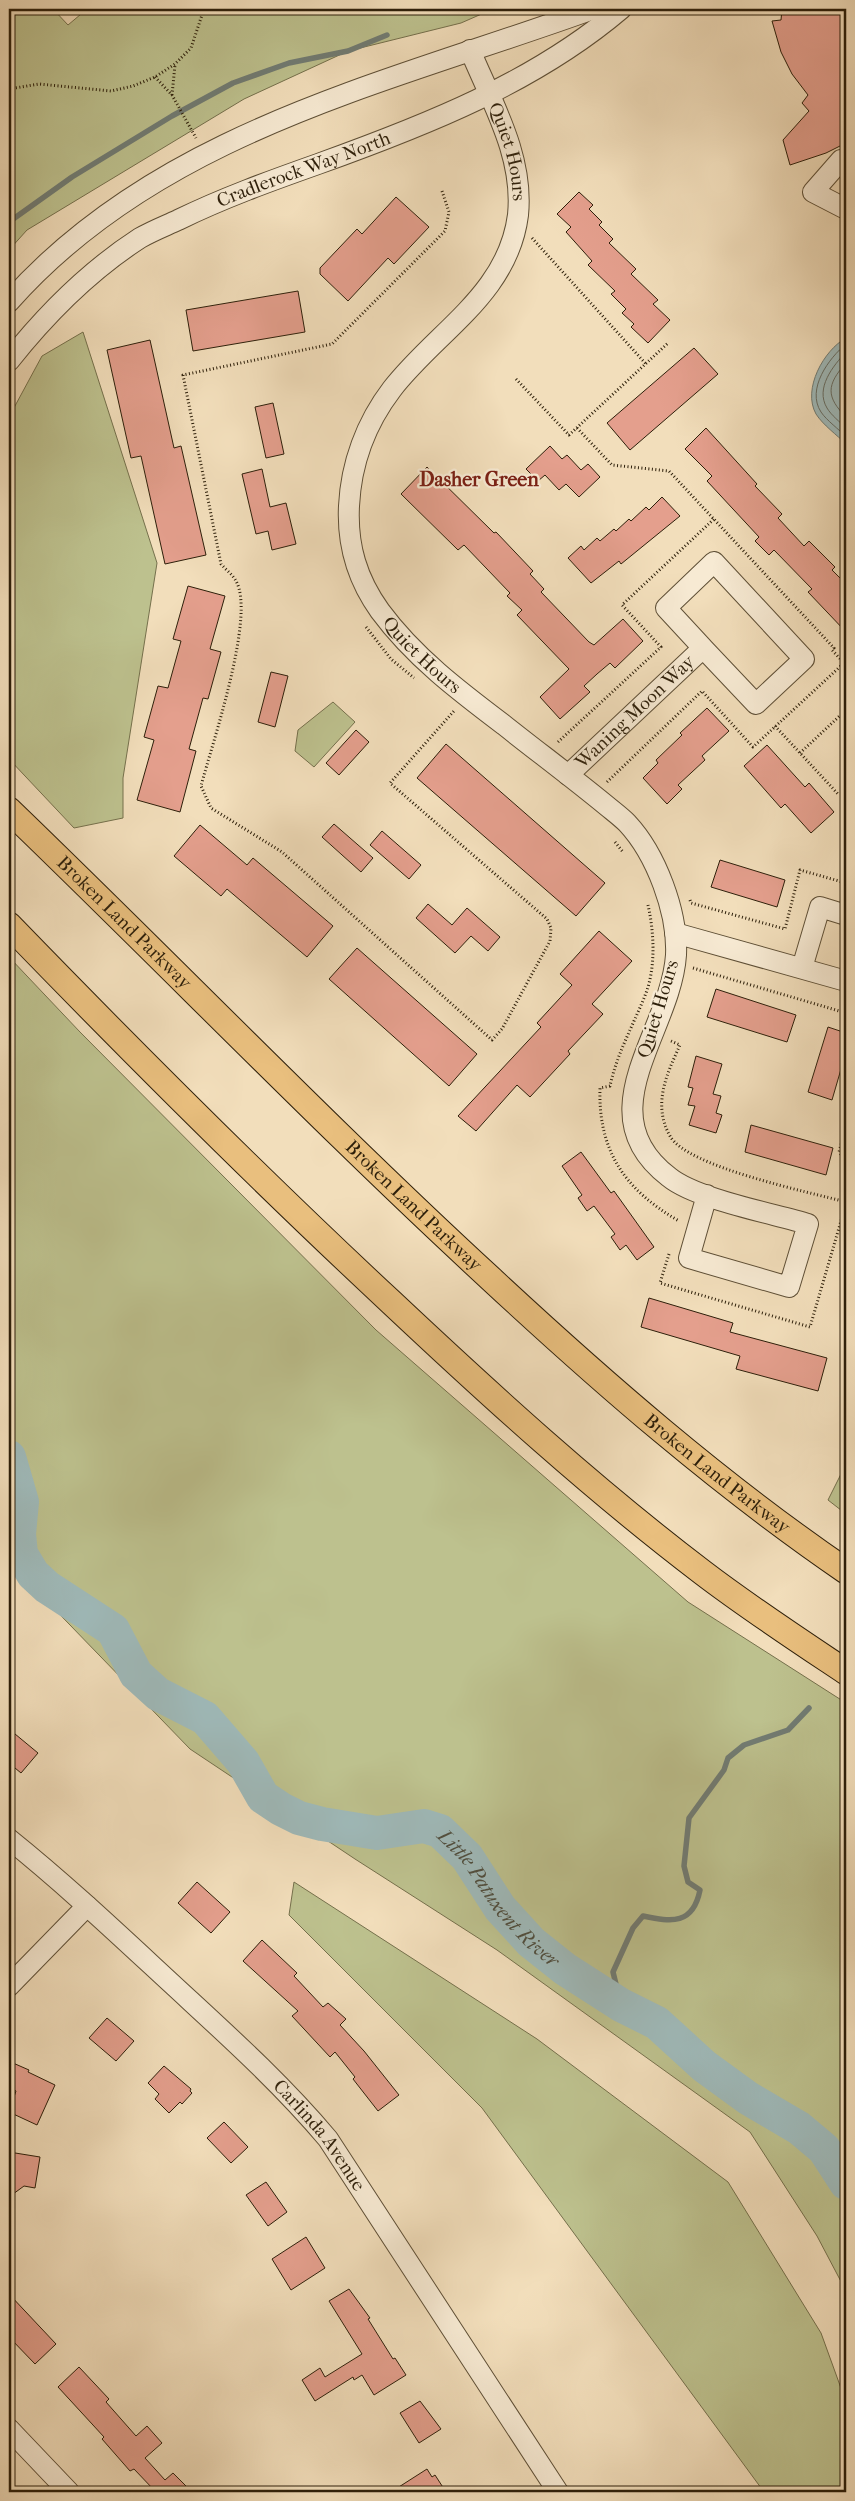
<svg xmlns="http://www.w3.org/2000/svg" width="855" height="2501" font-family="'IM FELL French Canon',serif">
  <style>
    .green { fill: #bdc18e; stroke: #75704c }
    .water { fill: #9fbaba; stroke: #717c74 }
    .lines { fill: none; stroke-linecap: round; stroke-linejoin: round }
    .shore { stroke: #666c62; stroke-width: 1 }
    .stream { stroke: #717c74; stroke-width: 5.5 }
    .river { stroke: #9fbaba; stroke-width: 34 }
    .building { fill: #e49f8d; stroke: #2d1f0a }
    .minor-casing { stroke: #5e4f36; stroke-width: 22 }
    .major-casing { stroke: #2d1f0a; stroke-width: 27 }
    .path { stroke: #2d1f0a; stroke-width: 3; stroke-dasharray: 1 2.5; stroke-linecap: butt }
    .minor { stroke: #f7ead3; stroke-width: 20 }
    .major { stroke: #e9bf7e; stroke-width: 25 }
    .labels { text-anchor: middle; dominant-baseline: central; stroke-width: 4.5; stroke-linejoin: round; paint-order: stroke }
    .street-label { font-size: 19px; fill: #2d1f0a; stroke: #f7ead3 }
    .neighbourhood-label { font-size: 20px; font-weight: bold; fill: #7a1f14; stroke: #f7ead3 }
    .water-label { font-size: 20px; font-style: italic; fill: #4f4e3f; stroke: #f7ead3 }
  </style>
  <rect width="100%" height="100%" fill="#f2debb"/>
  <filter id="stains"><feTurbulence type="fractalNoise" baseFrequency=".004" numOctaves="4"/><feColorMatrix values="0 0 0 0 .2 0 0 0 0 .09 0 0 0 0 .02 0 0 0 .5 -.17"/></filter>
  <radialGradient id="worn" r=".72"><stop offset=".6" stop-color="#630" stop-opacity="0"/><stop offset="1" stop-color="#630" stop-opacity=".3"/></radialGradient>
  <path class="green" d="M9,9H53L68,25L87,9H493L461,23L348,51L244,99L27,230L9,250Z
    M83,332L157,563L123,778V818L74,828L9,759V417L42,356Z
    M333,702L355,722L314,767L295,751L298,730Z
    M9,957L80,1032L376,1330L688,1602L846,1703V2291L817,2236L750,2132L497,1950L355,1859L190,1749L9,1562Z
    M846,1464V1514L828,1500Z
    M294,1882L537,2039L728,2182L821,2333L846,2402V2492H764L482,2108L289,1915Z"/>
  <path class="water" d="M846,338V444C837,435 823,425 816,414C802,389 824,350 846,338Z"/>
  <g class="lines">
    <path class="shore" d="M846,344C829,358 806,389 821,412C827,421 839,429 846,437
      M846,352C833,366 815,388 827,408C831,415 840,422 846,428
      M846,363C826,385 826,397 846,417"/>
    <path class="stream" d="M9,222L72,177L172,116L233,83L289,63L348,51L387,35
      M621,2005L613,1972L633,1928L643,1916C672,1922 693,1925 700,1890L688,1882L684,1866L689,1818L724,1770L728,1758L744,1745L788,1730L809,1708"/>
    <path class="river" id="s1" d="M9,1457L22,1502L19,1534L21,1554L33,1574L47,1587L113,1630L136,1674L158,1694L205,1718L243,1762L263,1797L281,1809L299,1818L322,1824L377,1833L424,1826L440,1831L467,1857L500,1908L531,1942L565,1969L621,2005L657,2023L704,2066L748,2098L799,2128L824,2149L846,2183"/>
  </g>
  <path class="building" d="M782,9H846V143L826,153L790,165L783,140L809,111L802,103L808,95L792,74L781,52L772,21L781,20Z
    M579,192L593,205L589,209L602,222L599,225L613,239L609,243L636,269L631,274L658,300L653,304L670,320L648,343L631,327L634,324L622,313L626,309L611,294L615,291L588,265L592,261L566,232L571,227L557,214Z
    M396,197L429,227L394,264L388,258L348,301L320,274V268L357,229L362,234Z
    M298,291L305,332L193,351L186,310Z
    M150,340L174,448L181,446L206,555L165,564L141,456L131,458L107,350Z
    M694,348L718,374L630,450L607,423Z
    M273,403L284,454L266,458L255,407Z
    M706,428L757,484L755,486L782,514L778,518L804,546L809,541L835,567L832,570L846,584V632L808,592L812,589L774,550L769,555L755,541L759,537L707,481L712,476L685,449Z
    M550,446L562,459L567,455L581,470L588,464L600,477L579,497L566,484L559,490L545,475L538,481L526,469Z
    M427,467L494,533L496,532L533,571L530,574L544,589L541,592L589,642L594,645L623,619L643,641L615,668L610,663L597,674L584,686L590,692L560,719L540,697L569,669L517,615L522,610L507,596L510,593L464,545L458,550L401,494Z
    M262,469L270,507L286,503L296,544L272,550L268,531L256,534L242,474Z
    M662,497L680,516L621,564L619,561L591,583L568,558L581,546L584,550L597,538L600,541L614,529L616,531L629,519L631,521L646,507L649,510Z
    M188,586L225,596L210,649L221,652L208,699L203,698L189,749L196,751L180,812L137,800L154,740L144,737L158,686L168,688L181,641L173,639Z
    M271,672L288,676L275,727L258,722Z
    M707,708L729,731L702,756L705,760L678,785L682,789L667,804L643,778L658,763L656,760L682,735L680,733Z
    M356,730L369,742L339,775L326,763Z
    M446,744L605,883L576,916L417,778Z
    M767,745L805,787L809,783L834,812L811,833L785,804L781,808L744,766Z
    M334,824L373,858L361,872L322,837Z
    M200,825L247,865L253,858L333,926L307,957L227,889L221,896L174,856Z
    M382,831L421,865L409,879L370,845Z
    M720,860L785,880L777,907L711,887Z
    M428,904L452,925L467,908L500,937L488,951L471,936L455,953L416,918Z
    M599,931L632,961L592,1004L603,1014L568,1051L570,1054L530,1097L517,1085L476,1131L458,1116L541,1027L537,1023L572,985L560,974Z
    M357,948L477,1054L449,1086L329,979Z
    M716,989L796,1015L787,1042L707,1017Z
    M828,1027L846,1033V1052L832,1100L808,1092Z
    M696,1056L722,1064L713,1094L721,1096L716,1113L722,1115L716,1133L689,1125L695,1106L688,1105L693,1088L688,1087Z
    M751,1125L833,1148L826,1175L745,1152Z
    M581,1152L611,1193L614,1191L654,1247L637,1260L626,1245L620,1250L611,1237L615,1234L594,1206L587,1211L578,1198L582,1195L562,1166Z
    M649,1298L733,1323L730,1332L827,1358L818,1391L736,1369L740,1356L641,1327Z
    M9,1729L38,1753L21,1773L9,1763Z
    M197,1882L230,1912L211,1933L178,1903Z
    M262,1940L297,1973L294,1976L323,2007L328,2003L346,2019L340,2025L364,2051L399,2095L378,2111L353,2079L355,2077L335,2052L330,2057L292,2016L298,2011L243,1961Z
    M107,2018L134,2041L116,2061L89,2038Z
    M13,2063L29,2070L28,2072L55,2085L37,2125L9,2112L16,2091L9,2087V2072Z
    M164,2066L191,2089L190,2091L192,2093L182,2104L180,2102L169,2113L155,2099L159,2094L148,2083Z
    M224,2122L248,2147L231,2163L207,2138Z
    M9,2152L40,2157L35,2188L24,2186L9,2197Z
    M266,2182L287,2212L268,2226L246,2195Z
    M306,2237L325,2268L291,2290L272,2259Z
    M349,2289L370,2318L368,2319L393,2359L395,2358L406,2375L374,2395L362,2375L354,2380L353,2377L315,2401L302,2380L320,2368L325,2377L362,2354L329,2301Z
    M9,2294L56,2344L35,2364L9,2337Z
    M79,2367L109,2399L106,2402L136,2436L147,2426L162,2443L145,2458L165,2480L173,2473L192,2492H152L154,2490L134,2469L130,2471L102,2439L104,2437L58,2387Z
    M420,2401L441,2429L419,2443L400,2413Z
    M427,2469L432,2477L435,2475L446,2492H391Z"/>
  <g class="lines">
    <g class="minor-casing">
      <g id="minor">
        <path id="s2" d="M470,50C492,103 524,156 518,215C508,294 437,331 392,389C366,423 351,464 349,506C347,546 357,579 380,611C414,657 459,691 504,725C538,752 573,778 607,806C613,811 621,817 627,823C656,854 678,912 676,955C671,1032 585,1113 669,1177C696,1199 771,1213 808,1224L789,1287L689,1258L707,1195"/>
        <path d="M846,160H841L813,192L846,209"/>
        <path d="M9,302C159,132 389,83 593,9"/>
        <path id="s3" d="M9,361C47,313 89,271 140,238C152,231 165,226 178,220C223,198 270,181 318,164C424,126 534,83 621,9"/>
        <path id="s4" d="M568,775L703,648L756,704L804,659L714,562L666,608L703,648"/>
        <path d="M675,933L846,981"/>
        <path d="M802,968L820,907L846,915"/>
        <path id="s5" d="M9,1839C65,1884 118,1934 171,1983C225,2033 280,2082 328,2139L558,2492"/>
        <path d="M9,1986L87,1906"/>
        <path d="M9,2429L69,2492"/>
      </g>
    </g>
    <g class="major-casing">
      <g id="major">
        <path id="s6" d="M9,810C170,965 325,1126 490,1278C603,1383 719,1484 846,1571"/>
        <path d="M9,925C133,1053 260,1180 391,1302C491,1396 593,1489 702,1572C749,1608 798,1640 846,1672"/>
      </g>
    </g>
    <path class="path" d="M155,77L172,95L196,138
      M9,89L39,84L111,91L133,86L155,77L175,64L191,48L204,9
      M172,95L175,65
      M442,191L449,212L445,231L332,344L183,375L221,564C226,570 233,575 236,581C256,616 212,744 201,786L211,808L282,852L492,1040L502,1029L550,941L551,928L547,919L390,783L454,711
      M532,238L646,364
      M516,379L569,435L668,343
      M577,428L612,465L669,471L834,648L832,650L846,665
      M366,627L391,659L414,678
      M775,726L838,794
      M558,742L661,647L622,605L714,519
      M800,753L846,710
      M607,782L702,691L753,747L844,663
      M615,842L623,852
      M690,900L691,903L785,929L800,870L846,883
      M648,905C654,932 656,966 646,993C634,1024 617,1053 610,1086L600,1088C598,1151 625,1190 679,1221
      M693,968L846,1013
      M671,1041L680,1045C667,1074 652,1104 670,1136C687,1167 809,1192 846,1202
      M846,1127L839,1152L846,1161
      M669,1254L660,1283L810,1327L846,1204"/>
    <use href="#minor" class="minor"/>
    <use href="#major" class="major"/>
  </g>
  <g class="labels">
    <g class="street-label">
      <text stroke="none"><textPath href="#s2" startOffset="109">Quiet Hours</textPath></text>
      <text stroke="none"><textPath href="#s3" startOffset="358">Cradlerock Way North</textPath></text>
      <text stroke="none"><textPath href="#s2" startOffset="692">Quiet Hours</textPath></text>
      <text stroke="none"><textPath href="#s4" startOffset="92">Waning Moon Way</textPath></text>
      <text stroke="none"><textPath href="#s6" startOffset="161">Broken Land Parkway</textPath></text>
      <text transform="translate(658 1009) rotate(-73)">Quiet Hours</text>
      <text stroke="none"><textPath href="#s6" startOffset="566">Broken Land Parkway</textPath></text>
      <text stroke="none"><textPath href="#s6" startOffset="971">Broken Land Parkway</textPath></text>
      <text stroke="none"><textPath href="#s5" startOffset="430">Carlinda Avenue</textPath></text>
    </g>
    <g class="neighbourhood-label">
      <text x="479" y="479">Dasher Green</text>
    </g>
    <g class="water-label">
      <text stroke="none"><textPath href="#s1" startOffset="726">Little Patuxent River</textPath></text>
    </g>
  </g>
  <rect width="855" height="2501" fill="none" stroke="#f2debb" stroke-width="30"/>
  <rect x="10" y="10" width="835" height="2481" fill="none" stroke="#2d1f0a" stroke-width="2.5"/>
  <rect x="15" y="15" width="825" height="2471" fill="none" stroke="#2d1f0a"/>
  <rect width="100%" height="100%" filter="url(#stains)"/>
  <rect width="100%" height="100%" fill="url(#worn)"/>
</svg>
